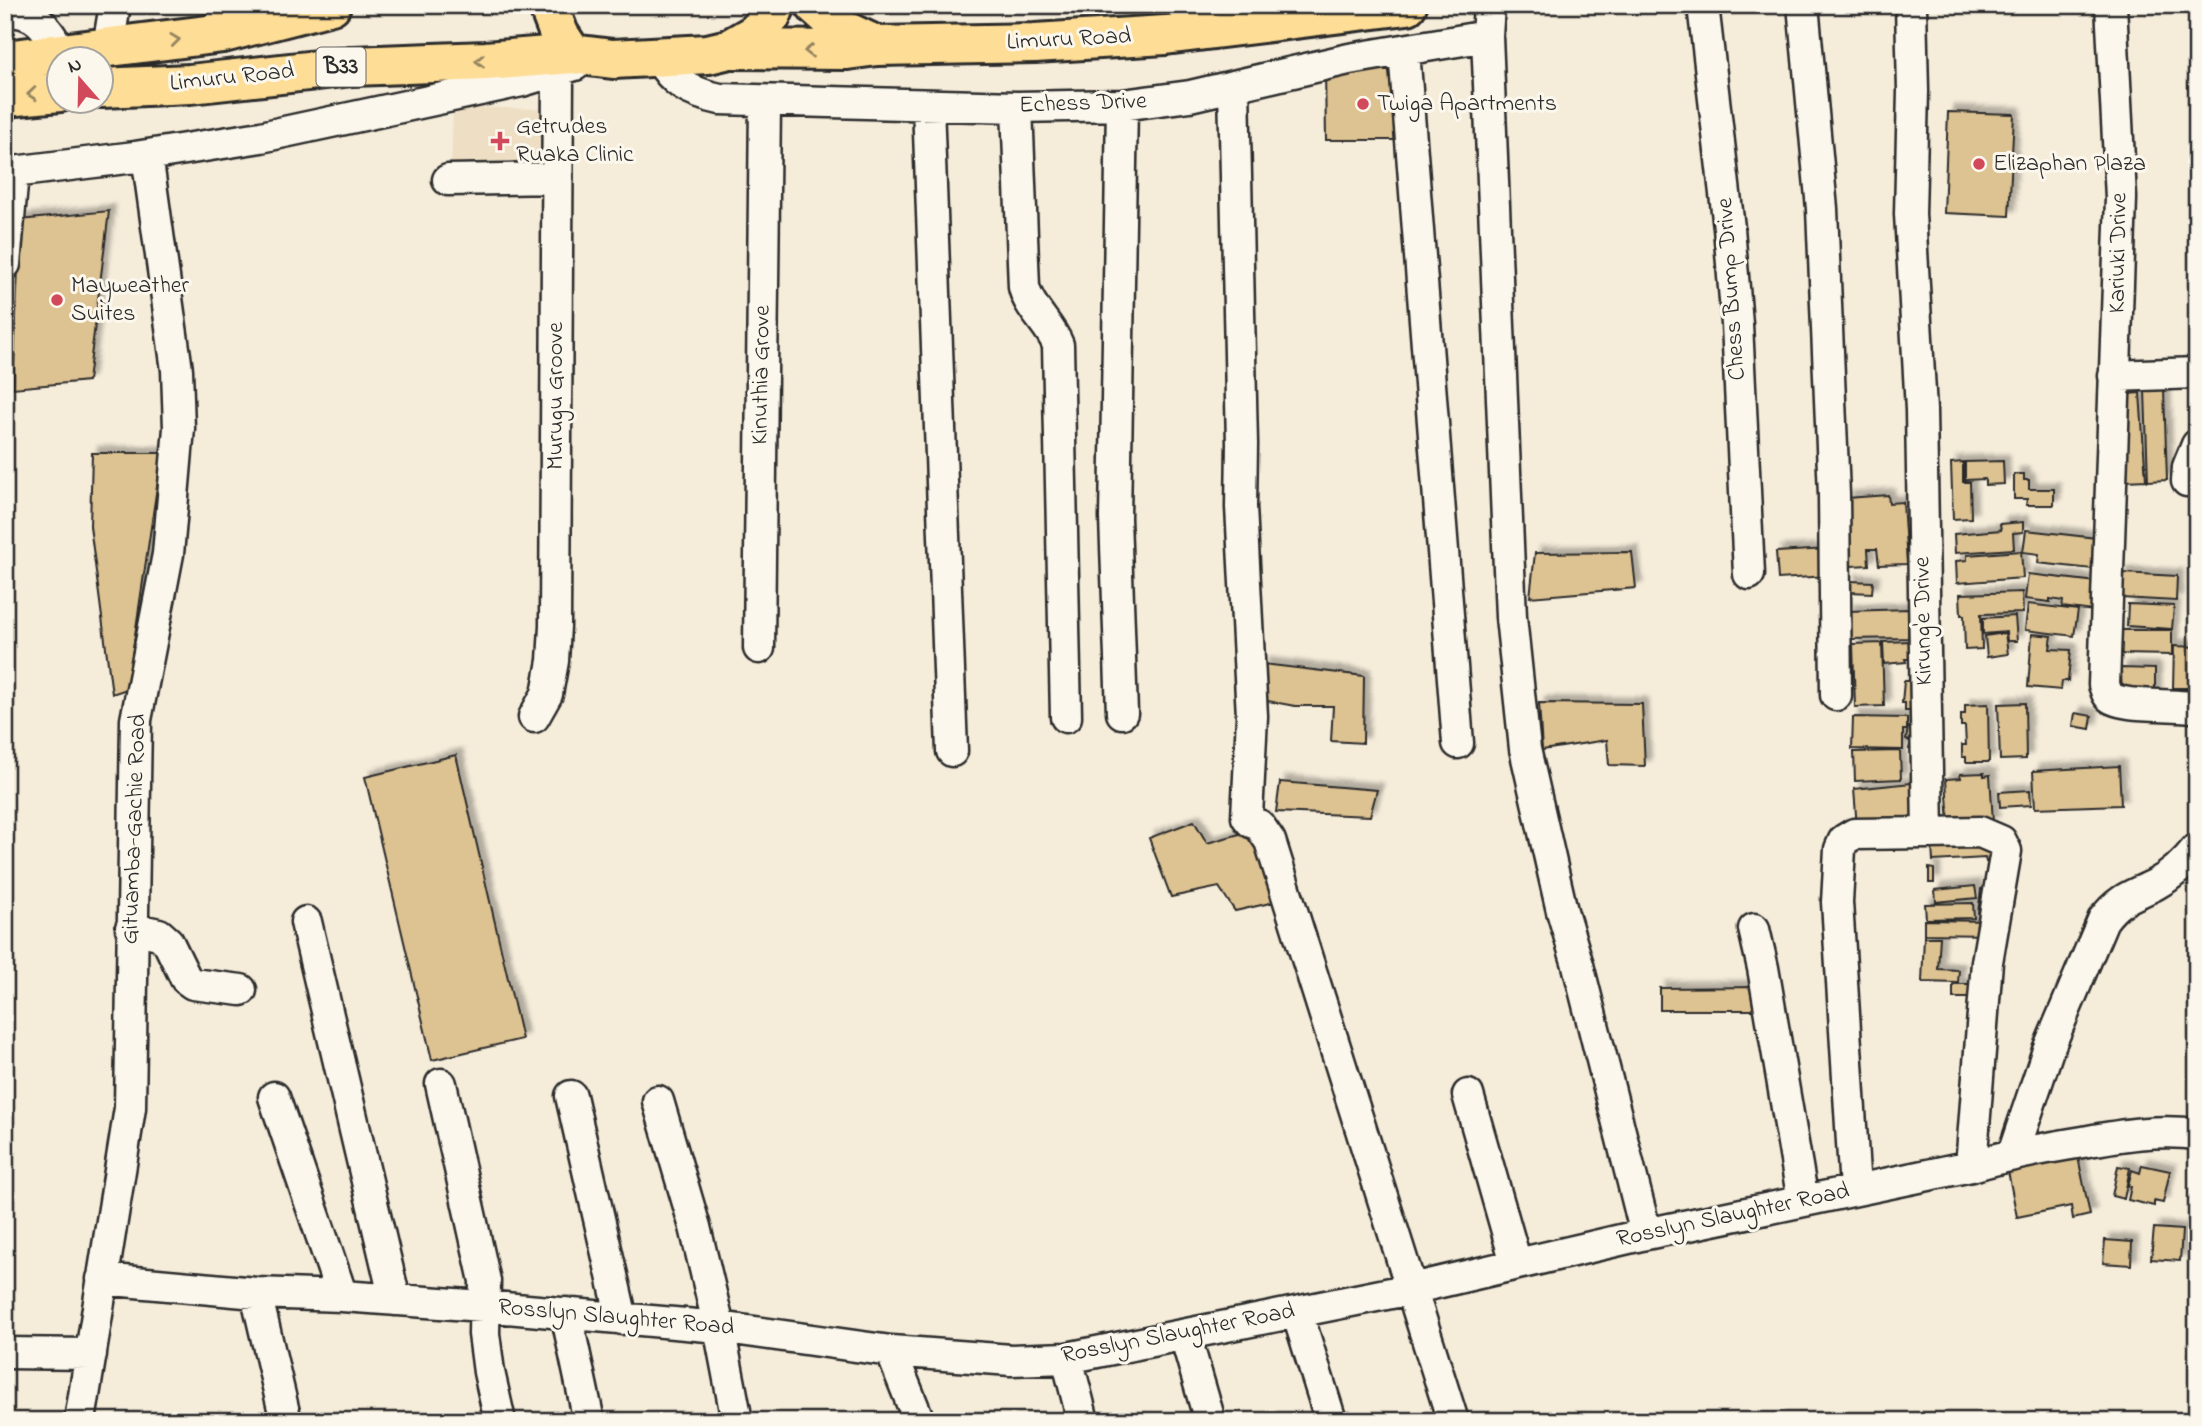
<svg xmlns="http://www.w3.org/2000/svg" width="2202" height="1426" font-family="'Indie Flower',sans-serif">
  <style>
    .built { fill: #eedfc4 }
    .building { fill: #ddc292; stroke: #2b2b2b; stroke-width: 2; filter: url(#shadow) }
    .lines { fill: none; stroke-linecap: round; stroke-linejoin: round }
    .minor-casing { stroke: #2b2b2b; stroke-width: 35 }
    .major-casing { stroke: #2b2b2b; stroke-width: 44 }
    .highway-casing { stroke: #2b2b2b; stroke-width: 44 }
    .minor { stroke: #fbf7ec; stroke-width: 30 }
    .major { stroke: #fedd96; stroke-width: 38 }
    .highway { stroke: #fedd96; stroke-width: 38 }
    .oneway { stroke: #948460 }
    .poi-dot { fill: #d1495b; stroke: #fbf7ec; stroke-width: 2.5 }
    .labels { text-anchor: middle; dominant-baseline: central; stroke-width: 6; stroke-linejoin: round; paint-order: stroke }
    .shield { fill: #fbf7ec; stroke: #696865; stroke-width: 2 }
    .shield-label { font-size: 23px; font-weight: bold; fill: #2b2b2b }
    .street-label { font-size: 24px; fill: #2b2b2b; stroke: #fbf7ec }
    .poi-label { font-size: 24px; fill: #2b2b2b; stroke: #fbf7ec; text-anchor: start }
  </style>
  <defs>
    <filter id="shadow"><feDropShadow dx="6" dy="-6" stdDeviation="2" flood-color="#0004"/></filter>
  </defs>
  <rect width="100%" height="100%" fill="#f5ecda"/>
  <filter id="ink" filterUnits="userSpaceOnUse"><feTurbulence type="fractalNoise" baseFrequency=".0143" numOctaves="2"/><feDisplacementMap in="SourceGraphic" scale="14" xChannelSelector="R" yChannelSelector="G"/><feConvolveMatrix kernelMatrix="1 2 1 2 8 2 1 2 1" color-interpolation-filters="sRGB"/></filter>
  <g filter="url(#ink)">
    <path class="built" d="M453,107L550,109L545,173L451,175Z"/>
    <path class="building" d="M1399,67L1402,140H1326L1325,69Z
      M1948,112L2014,114L2009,216L1944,213Z
      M109,211L88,381L13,388L20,220Z
      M2164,389L2167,480L2148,481L2145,390Z
      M2140,393L2146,480L2125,481L2119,395Z
      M92,453H162L127,689L112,694L90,526Z
      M2003,461L2004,484L1985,485V479L1965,480V462Z
      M1963,462V482H1970L1971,518L1953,519L1951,463Z
      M2014,474H2024V480H2029V489H2054V505H2026L2027,499H2014Z
      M1888,495L1889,503L1903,502L1907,564L1879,565L1877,549H1868L1869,565L1851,566L1850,551H1846L1847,498Z
      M2023,522V532L2013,533L2014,549L1955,553L1954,534L2001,530L2000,524Z
      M2026,530L2096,538L2092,569L2038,563L2039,554L2023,552Z
      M1828,549L1829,576L1778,579L1776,552Z
      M2021,551L2023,578L1957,583L1956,561L1967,560V555Z
      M1632,552L1636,588L1530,597L1535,553Z
      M2122,573L2177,576L2176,601L2121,598Z
      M2028,574L2097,582L2093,611L2062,607L2063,601L2050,599V602L2025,599Z
      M1850,581L1873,582L1872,593L1850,592Z
      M2022,592L2023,613L1981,614L1982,649L1965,650L1964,615H1961L1960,594Z
      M2028,604L2078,610L2074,636L2025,630Z
      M2128,604L2174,606L2172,629L2127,626Z
      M1908,609V638L1848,639V611Z
      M2015,616L2017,641H2007L2006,632L1983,634V618Z
      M2122,630H2172V655L2121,654Z
      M2005,633L2008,654L1987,657L1985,636Z
      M2032,634L2052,636L2050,649L2071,650L2068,681H2062L2061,690L2028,687Z
      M1913,641L1914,659H1905L1906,662L1884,664L1883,642Z
      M2197,642V688H2173L2174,646L2197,647Z
      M1882,643L1884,706L1855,707L1853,644Z
      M1263,664L1364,676L1363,743L1331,741L1333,706H1295L1262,700Z
      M2121,668L2155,669V703L2122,699Z
      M1904,681H1917L1918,711H1905V703H1902Z
      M1539,703L1642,704L1645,766L1609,765L1607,740L1542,750Z
      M2025,703L2026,759L2000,760L1998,704Z
      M1988,704L1989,762H1966V757H1962V745H1966L1965,726H1961V714H1965V705Z
      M2075,713L2092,716L2090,729L2073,726Z
      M1853,717L1907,718V730H1903V750L1852,749Z
      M1908,727L1918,728L1916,750L1909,749L1911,741L1906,740Z
      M1900,751L1901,779L1855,781L1854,752Z
      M456,755L522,1039L432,1060L365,777Z
      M2119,766L2121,805L2035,808L2033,771Z
      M1984,773V776L1990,775L1993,822L1949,825L1946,779L1961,778L1960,774Z
      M1280,782L1377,790L1370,816L1276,812Z
      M1921,782L1924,821L1857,828L1854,789Z
      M2030,790L2031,805L2000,807L1999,792Z
      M1194,821L1207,843L1254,830L1279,901L1235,911L1219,887L1171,897L1149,838Z
      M2000,842L2001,861L1986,862L1985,858L1933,861L1932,846Z
      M1929,868L1934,869V883H1929Z
      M1975,886L1977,898L1936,902L1935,890Z
      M1981,889L1995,891L1992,915L1978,913Z
      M1973,903L1974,918L1926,919L1925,904Z
      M1924,920L1990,921V935L1924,934Z
      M1924,937H1940L1938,969L1959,970L1958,983L1922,982Z
      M1953,984H1978V998H1953Z
      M1757,987V1010H1660V988Z
      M2077,1152L2090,1215L2073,1219L2071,1206L2017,1217L2007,1166Z
      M2142,1165L2170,1171L2163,1203L2154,1201V1206L2128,1200L2131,1187L2128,1186L2132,1170L2140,1173Z
      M2118,1166L2130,1168L2124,1199L2112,1196Z
      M2154,1228L2182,1230L2180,1261L2151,1259Z
      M2105,1240L2132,1242L2131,1265L2103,1263Z"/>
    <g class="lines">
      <g class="minor-casing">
        <path id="minor" d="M222,5L223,33
          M1703,5L1729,228L1737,324L1749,574
          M1803,5L1822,209L1834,495L1836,695
          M1911,5L1913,91L1910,214L1921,410L1928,833L1980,832L2001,841L2006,851L1987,962L1971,1166
          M2111,5L2121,198L2104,685C2106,689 2106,693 2109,696C2119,708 2178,703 2197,708
          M5,11C38,10 47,29 62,54
          M1487,36L1511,617L1525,749L1562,911L1578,965L1646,1234
          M108,47L115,5
          M1404,51L1458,743
          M659,58C673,84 692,93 720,99L1017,107L1122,105L1190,96L1349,59L1487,36L1489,5
          M1234,87L1242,444L1241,507L1252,716L1247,817L1251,822L1259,825L1270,841L1453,1421
          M928,105L952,751
          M1017,107L1024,287C1029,309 1050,324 1058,345L1066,717
          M5,173L135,157L261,137L522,81L575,65
          M448,180L557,178
          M5,264L13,173
          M2114,376L2197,373
          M2187,481L2188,467L2197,445
          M759,648L765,102
          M1122,713L1115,518L1122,105
          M534,717L547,694L553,661L555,626L558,70
          M306,922L395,1300
          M131,928L159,934L168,942L186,979L193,984L241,990
          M1754,929L1763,968L1803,1201
          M441,1084L485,1281L484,1334L489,1372L500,1421
          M1468,1095L1516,1263
          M571,1096L622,1319
          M274,1097L342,1296
          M658,1101L695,1227L719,1327L737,1421
          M2013,1154L2048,1050L2103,920C2120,897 2133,896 2156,884C2173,875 2186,862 2197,848
          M1855,1190L1837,902L1840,849L1844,840L1854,834L1928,833
          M102,1279L256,1293L342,1296L483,1306L719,1327L891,1351L1011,1360L1067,1358L1411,1289L1646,1234L1971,1166C2008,1155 2045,1148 2083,1142C2122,1135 2158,1129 2197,1134
          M256,1293L286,1421
          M1297,1312L1331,1421
          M566,1313L589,1421
          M1185,1335L1210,1421
          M891,1351L919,1421
          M5,1353L91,1354
          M1067,1358L1083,1421
          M80,1421L130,1108L136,720L168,554L179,428L177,370L147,155"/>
      </g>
      <g class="major-casing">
        <path id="major" d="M815,5L843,30L877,46
          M729,49L847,50L877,46L1035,43L1165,35L1407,5"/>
      </g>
      <g class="highway-casing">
        <path id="highway" d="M548,5L559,34L572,54
          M5,60L223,33L331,5
          M102,88L190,84L353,66L486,61L572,54L613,59L708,54L729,49L755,34L771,16L776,5
          M5,97L60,92"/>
      </g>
      <use href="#minor" class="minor"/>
      <use href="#major" class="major"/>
      <use href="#highway" class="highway"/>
    </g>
    <defs><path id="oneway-chevron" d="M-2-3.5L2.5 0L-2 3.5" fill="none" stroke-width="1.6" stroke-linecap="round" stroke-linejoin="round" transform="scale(1.75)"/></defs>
    <g class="oneway">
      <use href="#oneway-chevron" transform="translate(175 40) rotate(-7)"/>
      <use href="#oneway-chevron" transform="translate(809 51) rotate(180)"/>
      <use href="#oneway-chevron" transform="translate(480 61) rotate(178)"/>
      <use href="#oneway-chevron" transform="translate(32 94) rotate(175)"/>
    </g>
  </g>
  <g class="poi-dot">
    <circle cx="1363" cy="104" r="7"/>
    <path d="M496.5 130.5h7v7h7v7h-7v7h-7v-7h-7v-7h7z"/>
    <circle cx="1979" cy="164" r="7"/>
    <circle cx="57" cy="300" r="7"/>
  </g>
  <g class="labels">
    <rect class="shield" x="316.5" y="47.5" width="49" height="39" rx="5"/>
    <g class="shield-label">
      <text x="341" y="67">B33</text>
    </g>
    <g class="street-label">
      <text transform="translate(1069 40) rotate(-3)">Limuru Road</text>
      <text transform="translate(232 78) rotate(-6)">Limuru Road</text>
      <text transform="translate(1083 104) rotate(-2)">Echess Drive</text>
      <text transform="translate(2119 253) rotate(-89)">Kariuki Drive</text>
      <text transform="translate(1732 289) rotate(-94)">Chess Bump Drive</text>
      <text transform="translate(762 375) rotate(-89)">Kinuthia Grove</text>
      <text transform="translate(556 396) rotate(-90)">Murugu Groove</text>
      <text transform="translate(1924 621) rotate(-91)">Kirung'e Drive</text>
      <text transform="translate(135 829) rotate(-88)">Gituamba-Gachie Road</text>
      <text transform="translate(1733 1216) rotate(-12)">Rosslyn Slaughter Road</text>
      <text transform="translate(616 1318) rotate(5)">Rosslyn Slaughter Road</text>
      <text transform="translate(1178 1334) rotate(-11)">Rosslyn Slaughter Road</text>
    </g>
    <g class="poi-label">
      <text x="1377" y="104">Twiga Apartments</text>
      <text x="516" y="127">Getrudes<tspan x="516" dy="28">Ruaka Clinic</tspan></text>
      <text x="1993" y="164">Elizaphan Plaza</text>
      <text x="71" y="286">Mayweather<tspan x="71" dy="28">Suites</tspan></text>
    </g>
  </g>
  <rect width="2202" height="1426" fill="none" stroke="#fbf7ec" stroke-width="28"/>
  <rect x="14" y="14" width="2174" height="1398" fill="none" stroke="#2b2b2b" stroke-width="2.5" filter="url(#ink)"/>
  <g transform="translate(80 80) rotate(340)"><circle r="33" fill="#fbf7ec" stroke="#a8a59f" stroke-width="2"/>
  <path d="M0-5L12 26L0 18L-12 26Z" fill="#d1495b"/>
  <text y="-10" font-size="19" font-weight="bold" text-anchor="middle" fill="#2b2b2b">N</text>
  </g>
</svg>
